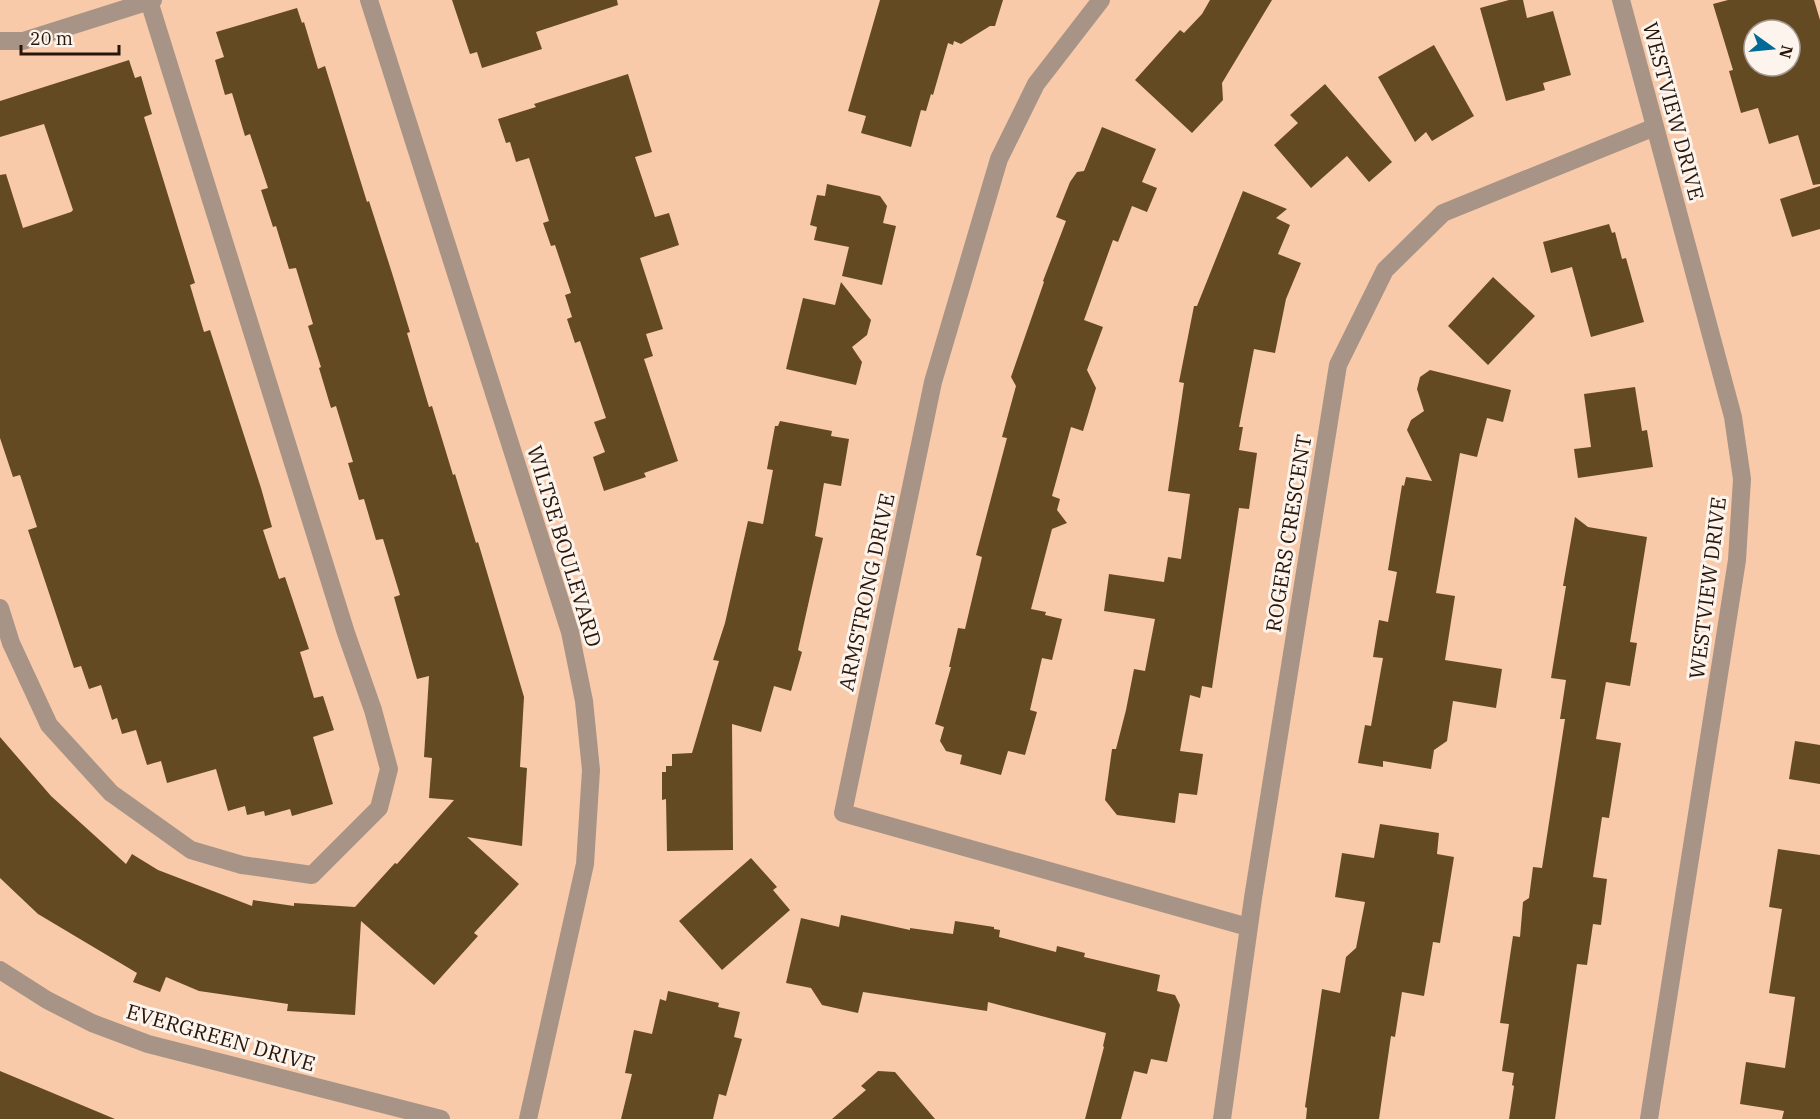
<svg xmlns="http://www.w3.org/2000/svg" width="1820" height="1119" font-family="'IBM Plex Serif',serif">
  <style>
    .building { fill: #634a23; fill-rule: evenodd }
    .lines { fill: none; stroke-linecap: round; stroke-linejoin: round }
    .minor { stroke: #a79486; stroke-width: 18 }
    .labels { text-anchor: middle; dominant-baseline: central; stroke-width: 6; stroke-linejoin: round; paint-order: stroke }
    .street-label { font-size: 21px; fill: #27160a; stroke: #fdf4ed }
  </style>
  <rect width="100%" height="100%" fill="#f9caa9"/>
  <path class="building" d="M452,0H617L618,5L536,32L542,49L482,68L477,52L470,54Z
    M880,0H1003L995,26H990L961,44L954,41L953,45L948,43L933,95L931,94L926,111L921,110L911,147L861,133L866,116L848,111Z
    M1210,0H1272L1222,83L1223,100L1192,133L1135,80L1180,30L1184,33L1202,14Z
    M1509,0H1523L1527,18L1553,11L1571,75L1543,83L1545,90L1506,101L1480,8Z
    M1728,0H1814L1820,20V184L1813,185L1798,135L1769,144L1758,108L1741,113L1729,71L1733,70L1713,4ZM1754,30H1790V66H1754Z
    M297,8L302,23L304,22L318,69L325,66L367,202L369,201L392,273L410,332L407,333L429,407L432,406L453,475L455,474L476,543L478,542L524,697L520,767L527,768L522,846L467,837L519,884L474,933L478,936L434,985L361,921L355,1015L287,1011L288,1004L199,991L166,977L160,992L133,982L137,973L38,914L0,878V737L51,796L126,864L132,854L158,870L252,906L253,900L294,906V903L355,907L395,863L397,864L454,800L429,798L432,758L424,757L429,676L417,679L394,597L400,595L383,539L376,540L364,499L359,500L348,463L353,462L336,406L331,408L319,368L321,367L308,326L313,324L296,268L289,269L276,226L273,227L261,190L268,188L250,134L245,136L232,93L225,95L215,60L224,57L216,32Z
    M1434,45L1474,116L1432,141L1426,132L1415,142L1378,77Z
    M129,60L135,78L141,76L152,114L144,117L195,283L190,285L204,332L210,330L261,488L272,527L263,530L279,579L285,577L309,649L300,652L314,698L323,696L334,730L313,737L333,804L292,816L290,809L265,816L264,811L247,815L245,806L228,811L216,769L167,783L161,761L147,765L136,730L122,734L117,718L112,720L101,685L89,689L81,666L74,668L28,530L37,527L20,475L13,477L0,438V175L6,174L23,228L71,212L73,210L44,124L0,137V101Z
    M628,74L652,152L635,157L655,217L669,213L679,245L640,258L663,329L646,334L653,356L644,359L678,461L644,473L646,477L604,491L593,457L605,452L594,422L606,418L580,341L575,343L567,319L572,317L565,295L571,293L555,245L551,246L543,223L549,221L529,158L516,162L510,142L506,143L498,119L536,107L534,104Z
    M1325,84L1392,162L1369,182L1347,156L1311,188L1274,145L1298,123L1290,115Z
    M1102,127L1156,149L1142,182L1157,188L1147,212L1132,206L1118,242L1113,240L1084,320L1103,327L1087,370L1096,388L1083,431L1071,427L1052,496L1060,499L1057,510L1067,523L1052,529L1031,609L1046,612L1045,615L1062,619L1052,660L1042,658L1030,710L1037,712L1025,755L1008,751L1001,775L960,764L962,755L946,751L940,741L944,727L935,724L951,667H949L958,628L965,629L982,557L976,555L1007,438L1002,437L1016,386L1011,377L1044,282L1043,281L1066,221L1056,217L1070,182L1077,172L1084,171Z
    M827,184L880,196L887,206L883,223L896,226L882,285L842,276L849,247L814,240L817,227L810,225L817,195L825,196Z
    M1820,186V229L1792,237L1780,199Z
    M1243,191L1287,209L1276,218L1290,225L1278,254L1301,263L1286,299L1275,353L1254,349L1239,427H1243L1239,450L1257,453L1249,509L1239,508L1212,688L1202,686L1200,698L1190,695L1180,751L1203,754L1197,795L1179,793L1175,823L1117,815L1105,800L1112,749H1116L1126,710L1134,669L1145,671L1155,619L1104,611L1109,574L1164,582L1168,557L1181,559L1190,494L1168,491L1184,383L1179,382L1194,306H1197Z
    M1609,224L1612,233L1615,232L1622,259L1626,258L1644,322L1591,337L1572,267L1551,273L1543,242Z
    M1493,277L1535,316L1488,365L1448,326Z
    M841,282L871,320L867,335L852,347L862,362L856,385L786,369L803,298L835,305Z
    M1430,370L1511,390L1503,422L1487,418L1477,457L1460,453L1436,593L1455,596L1445,660L1502,669L1496,708L1453,701L1447,741L1434,750L1431,769L1383,761V767L1358,763L1365,725L1371,726L1383,658L1373,657L1379,620L1388,622L1397,572L1388,570L1402,485L1404,486L1406,477L1432,481L1407,430L1411,420L1424,411L1417,389L1420,377Z
    M1635,387L1642,431L1647,430L1653,467L1578,478L1574,449L1591,447L1584,394Z
    M780,421L832,431L831,436L849,439L841,486L824,483L815,536L823,538L798,650L802,652L791,691L774,686L761,732L732,724L733,850L667,851L666,799L662,800V772H666V766H672V754L692,753L719,661L713,660L725,623L748,521L763,524L773,470L767,469L775,426H778Z
    M1575,517L1588,527L1647,537L1630,642L1637,643L1630,686L1606,682L1596,739L1621,743L1609,818L1602,817L1593,877L1607,879L1601,925L1593,924L1587,965L1577,964L1555,1119H1509L1514,1086L1512,1085L1514,1073L1502,1071L1509,1024L1500,1023L1513,936L1520,937L1523,902L1529,898L1533,867L1542,868L1565,719H1560L1566,680L1551,678L1566,586H1563Z
    M1795,741L1820,745V784L1789,779Z
    M1380,824L1439,833L1437,854L1454,857L1440,943L1433,942L1424,996L1402,992L1395,1037L1391,1036L1379,1119H1306L1307,1108L1305,1107L1322,989L1340,993L1346,957L1356,948L1365,902L1335,897L1342,853L1374,858Z
    M1778,849L1820,855V1119H1782L1784,1111L1740,1104L1746,1062L1785,1068L1795,997L1769,993L1782,909L1769,907Z
    M751,858L777,887L773,890L790,910L722,970L679,921Z
    M841,915L910,930V928L953,934L955,921L994,927V929L1000,930L999,937L1056,952L1057,946L1085,953L1084,957L1160,975L1157,991L1175,995L1180,1005L1167,1062L1151,1059L1147,1074L1134,1071L1121,1119H1085L1104,1047L1103,1046L1106,1033L988,1002L987,1011L863,992L858,1013L822,1005L811,988L786,983L801,918L839,927Z
    M668,991L719,1003L718,1007L740,1012L734,1037L742,1039L726,1096L719,1094L713,1119H621L632,1074L625,1073L634,1030L652,1034L660,999L666,1001Z
    M0,1071L115,1119H0Z
    M878,1071L895,1072L935,1119H832L866,1090L861,1086Z"/>
  <g class="lines">
    <path class="minor" d="M369,0L570,632L584,701L591,770L585,864L528,1119
      M1101,0L1036,84L999,159L933,382L843,813L1248,927
      M1621,0L1733,417L1742,479L1737,560L1649,1119
      M0,41H23L153,0
      M0,608L11,643L49,725L111,793L191,850L242,865L312,875L379,808L389,769L373,710L346,633L149,1
      M0,970L47,1000L92,1023L148,1044L441,1119
      M1222,1119L1253,898L1338,365L1385,270L1443,213L1655,127"/>
  </g>
  <g class="labels">
    <g class="street-label">
      <text transform="translate(1674 111) rotate(75)">WESTVIEW DRIVE</text>
      <text transform="translate(1288 533) rotate(-81)">ROGERS CRESCENT</text>
      <text transform="translate(565 546) rotate(73)">WILTSE BOULEVARD</text>
      <text transform="translate(1707 588) rotate(-83)">WESTVIEW DRIVE</text>
      <text transform="translate(866 592) rotate(-78)">ARMSTRONG DRIVE</text>
      <text transform="translate(221 1037) rotate(16)">EVERGREEN DRIVE</text>
    </g>
  </g>
  <g transform="translate(1772 48) rotate(105)"><circle r="28" fill="#fdf4ed" stroke="#a79b92" stroke-width="1.5"/>
  <path d="M0-4.5L10 22L0 15L-10 22Z" fill="#026a97"/>
  <text y="-9" font-size="16" font-weight="bold" text-anchor="middle" fill="#27160a">N</text>
  </g>
  <path d="M21 45v9h98v-9" fill="none" stroke="#27160a" stroke-width="3"/>
  <text x="30" y="45" font-size="18" fill="#27160a" stroke="#fdf4ed" stroke-width="4.5" paint-order="stroke">20 m</text>
</svg>
